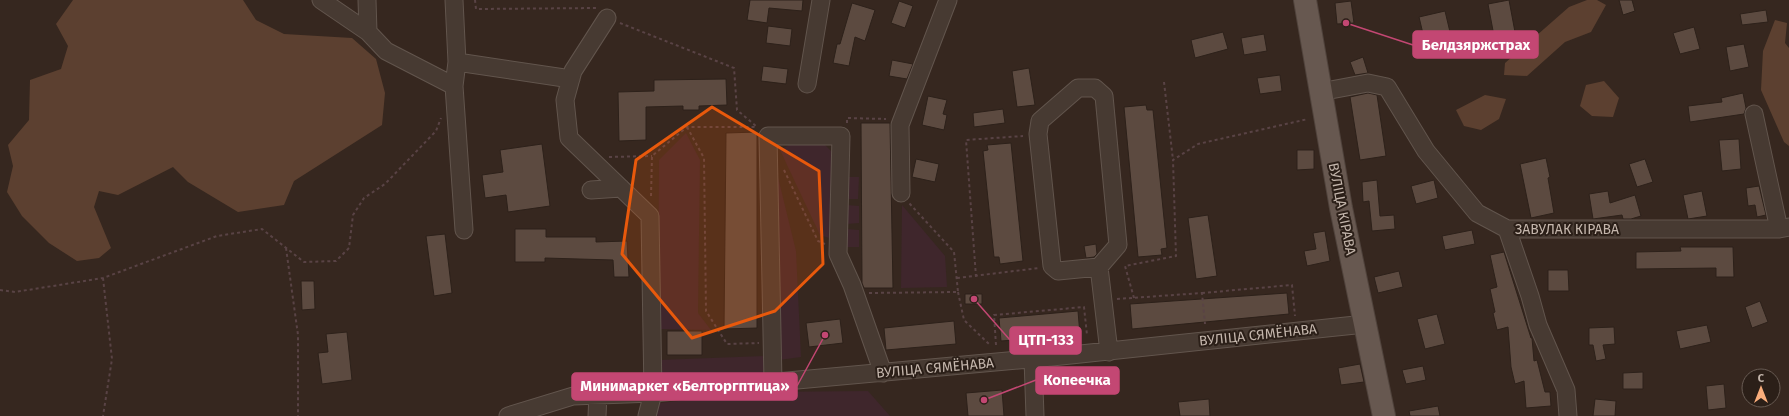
<svg xmlns="http://www.w3.org/2000/svg" width="1789" height="416" font-family="'Fira Sans',sans-serif">
  <style>
    .green { fill: #3f262c }
    .water { fill: #5c4030 }
    .building { fill: #5c4a40; stroke: #2d211a }
    .lines { fill: none; stroke-linecap: round; stroke-linejoin: round }
    .minor-casing { stroke: #62554d; stroke-width: 19 }
    .major-casing { stroke: #50433c; stroke-width: 24 }
    .path { stroke: #594345; stroke-width: 2; stroke-dasharray: 3 3; stroke-linecap: butt }
    .minor { stroke: #473a32; stroke-width: 17 }
    .major { stroke: #675850; stroke-width: 22 }
    .marked { fill: #e8590c; fill-opacity: 0.2; stroke: #e8590c; stroke-width: 3; stroke-linejoin: round }
    .labels { text-anchor: middle; dominant-baseline: central; stroke-width: 4; stroke-linejoin: round; paint-order: stroke }
    .street-label { font-size: 14px; fill: #c4b6ac; stroke: #2b1f18 }
    .leader { fill: none; stroke: #c34773; stroke-width: 1.5 }
    .callout-dot { fill: #c34773; stroke: #2b1f18; stroke-width: 1.5 }
    .callout { fill: #c34773; stroke: #c34773; stroke-width: 1.5 }
    .callout-label { font-size: 15px; text-anchor: middle; font-weight: bold; fill: #fff }
  </style>
  <rect width="100%" height="100%" fill="#36271f"/>
  <path class="green" d="M686,133L700,160L698,313L711,330L658,329L659,160Z
    M789,145H825L833,153L835,240L820,235L780,150Z
    M776,169L796,251L801,357L779,360Z
    M849,177H859L858,199H848Z
    M847,205L859,206V223L847,224Z
    M902,205L945,256L947,287L901,288Z
    M847,229L859,230V247H847Z
    M765,356L766,376L659,384V360Z
    M868,391L890,416H656L660,403L759,392Z"/>
  <path class="water" d="M73,0H243L256,20L284,34L352,38L376,59L385,93L382,125L294,181L284,205L238,212L188,182L173,167L118,195L99,191L94,207L111,248L99,258L77,261L49,243L22,216L7,192L13,166L8,145L29,120L30,80L61,69L68,46L56,24Z
    M1587,0H1597L1606,5L1591,32L1565,42L1527,76L1504,75L1505,63L1569,7Z
    M1775,20L1787,23L1785,43L1789,48V146L1784,142L1761,90L1763,51Z
    M1604,81L1619,98L1613,117L1592,116L1580,106L1586,85Z
    M1485,95L1506,99L1499,119L1481,130L1464,126L1456,110Z"/>
  <path class="building" d="M750,0H803L802,11L769,8L767,23L747,20Z
    M1509,0L1515,32L1494,36L1488,4Z
    M1619,0H1632L1635,11L1623,15Z
    M899,1L913,6L905,28L891,23Z
    M1351,1L1354,23L1337,24L1335,3Z
    M852,3L875,10L865,41L855,37L849,66L833,63L837,44H840Z
    M1766,10L1768,22L1742,25L1740,14Z
    M1445,11L1450,32L1424,38L1419,17Z
    M768,26L792,29L790,46L766,43Z
    M1694,27L1700,49L1680,54L1673,33Z
    M1223,32L1228,49L1195,58L1191,40Z
    M1264,34L1267,51L1244,55L1241,38Z
    M1744,44L1749,67L1730,71L1726,47Z
    M1363,57L1368,73L1355,75L1350,62Z
    M892,60L913,64L907,79L889,76Z
    M763,66L788,69L786,84L761,81Z
    M1029,68L1035,105L1017,107L1012,71Z
    M1280,75L1282,91L1260,94L1257,78Z
    M726,79L727,105L699,106V110H683V106L646,107V140L619,141L618,92L654,91V80Z
    M1368,93L1377,95L1386,156L1360,160L1350,97Z
    M1743,93L1746,108L1744,114L1690,122L1688,106L1722,102L1721,98Z
    M928,96L947,100L943,114L947,115L944,130L922,125Z
    M1146,105L1147,110H1153L1167,248L1161,249L1162,255L1138,257L1124,107Z
    M1003,109L1005,123L974,127L973,113Z
    M861,123H890L893,288H864L862,283Z
    M757,132V328L724,329L726,133Z
    M1739,139L1741,169L1722,171L1719,140Z
    M1011,143L1023,261L1000,264L999,257H994L983,151L988,150L987,145Z
    M542,144L550,206L508,212L506,195L485,198L482,175L503,172L500,150Z
    M1297,150H1314V169L1297,170Z
    M1546,158L1550,177L1548,178L1554,213L1531,218L1520,164Z
    M916,159L939,164L935,182L912,177Z
    M1645,159L1653,182L1637,187L1629,164Z
    M1377,180L1380,216L1394,215L1395,229L1372,231L1369,201L1363,202L1362,182Z
    M1434,180L1438,198L1416,204L1411,186Z
    M1759,186L1766,215L1757,217L1755,205L1748,206L1746,188Z
    M1608,191L1610,203L1635,195L1641,216L1631,219H1623L1622,215L1593,219L1589,194Z
    M1702,191L1707,216L1688,219L1683,195Z
    M1208,215L1217,276L1196,279L1188,218Z
    M515,229H546V237H596V242L627,241L629,277H614L613,260L545,258V262H515Z
    M1472,230L1475,244L1445,250L1442,236Z
    M1325,231L1330,261L1307,266L1304,251L1316,249L1313,233Z
    M445,234L452,293L434,296L426,236Z
    M1096,244L1097,254L1094,257L1086,258L1084,246Z
    M1680,247H1733L1734,277H1716V268L1636,269V252L1681,251Z
    M1504,252L1531,338H1532L1534,361L1537,360L1545,392H1550L1551,406L1526,408L1524,381L1515,384L1511,367L1508,327L1497,330L1493,313L1495,312L1490,289L1497,287L1490,255Z
    M1548,270H1568L1569,291H1548Z
    M1399,271L1403,287L1378,293L1374,277Z
    M301,281H314L315,309L302,310Z
    M1287,293L1289,314L1132,329L1130,304Z
    M965,294H982V304H965Z
    M1760,301L1768,322L1752,328L1745,307Z
    M1078,311L1080,335L1001,341L999,318Z
    M1437,314L1445,344L1425,349L1417,319Z
    M840,319L843,343L809,347L806,323Z
    M954,321L956,344L886,350L884,328Z
    M1707,325L1711,342L1680,349L1676,331Z
    M1614,327L1615,344L1603,345L1606,359L1596,361L1593,345H1589V328Z
    M667,331H702V355H667Z
    M347,332L352,380L322,384L318,353L328,352L326,334Z
    M1360,364L1364,382L1341,385L1338,368Z
    M1423,366L1426,380L1406,384L1402,370Z
    M1643,372V389H1623V373Z
    M1724,384L1726,408L1708,410L1706,386Z
    M1002,390L1004,416H968L966,393Z
    M1209,399L1210,416H1180L1178,402Z
    M1595,399L1616,401L1615,416H1593Z
    M1438,406L1440,416H1410L1409,411Z"/>
  <g class="lines">
    <g class="minor-casing">
      <path id="minor" d="M321,0L368,32L386,51L454,86
        M367,0L368,32
        M454,0L457,62L454,86L464,230
        M607,18L573,71L565,100L569,138L650,216L653,393L647,416
        M457,62L571,79
        M807,84L821,0
        M1320,92L1368,83L1387,87L1426,151L1477,213L1507,229H1779L1789,227
        M1754,114L1779,229
        M591,190L621,188
        M901,193L900,125L948,0
        M1507,229L1530,296L1538,325L1566,390L1568,416
        M1099,267L1118,245L1104,96L1095,88H1078L1040,121L1038,134L1052,266L1058,271L1099,267L1109,352
        M1033,359L1035,416
        M773,382L768,136H841L838,254L852,285L883,373
        M508,416L573,396L653,393L1052,357L1365,324
        M597,416L598,395"/>
    </g>
    <g class="major-casing">
      <path id="major" d="M1305,0L1341,208L1384,416"/>
    </g>
    <path class="path" d="M475,0L476,9L596,8
      M620,23L734,68L737,110L756,126
      M1164,82L1173,160
      M847,123V118L886,119
      M687,127L704,158L706,311L727,344L759,343
      M609,157L652,156
      M784,170L818,241L825,244
      M651,196L652,156L687,127H757
      M286,248L298,335V416
      M976,277L966,140L1023,136
      M103,278L112,359L103,416
      M957,278L1039,268
      M0,290L15,292L103,278L217,236L262,229L304,262L336,261L349,248L353,215L364,198L385,184L436,131L441,118
      M958,292L964,320L990,345
      M869,293L958,292L954,252L909,203
      M1202,293L1292,285L1295,316
      M1134,298L1125,266L1176,256L1173,160L1198,144L1308,119
      M1117,299L1202,293L1205,324
      M996,345L994,315L1084,307L1087,335"/>
    <use href="#minor" class="minor"/>
    <use href="#major" class="major"/>
  </g>
  <path class="marked" d="M712,107L819,171L823,264L775,311L692,338L622,254L636,160Z"/>
  <g class="labels">
    <g class="street-label">
      <text transform="translate(1342 209) rotate(79)">ВУЛІЦА КІРАВА</text>
      <text x="1567" y="229">ЗАВУЛАК КІРАВА</text>
      <text transform="translate(1258 335) rotate(-6)">ВУЛІЦА СЯМЁНАВА</text>
      <text transform="translate(935 368) rotate(-5)">ВУЛІЦА СЯМЁНАВА</text>
    </g>
  </g>
  <path class="leader" d="M1346 23L1413 45M974 299L1010 340M984 400L1036 380M825 335L797 386"/>
  <g class="callout-dot">
    <circle cx="1346" cy="23" r="4"/>
    <circle cx="974" cy="299" r="4"/>
    <circle cx="984" cy="400" r="4"/>
    <circle cx="825" cy="335" r="4"/>
  </g>
  <g class="callout">
    <rect x="1413" y="31" width="125" height="27" rx="4"/>
    <rect x="1010" y="327" width="71" height="27" rx="4"/>
    <rect x="1036" y="367" width="83" height="27" rx="4"/>
    <rect x="572" y="373" width="225" height="27" rx="4"/>
  </g>
  <g class="callout-label">
    <text x="1476" y="50">Белдзяржстрах</text>
    <text x="1046" y="345">ЦТП-133</text>
    <text x="1077" y="385">Копеечка</text>
    <text x="685" y="391">Минимаркет «Белторгптица»</text>
  </g>
  <g transform="translate(1761 388)"><circle r="19" fill="#2b1f18" stroke="#685b53"/>
  <path d="M0-3L7 15L0 10L-7 15Z" fill="#faae7c"/>
  <text y="-6" font-size="11" font-weight="bold" text-anchor="middle" fill="#c4b6ac">С</text>
  </g>
</svg>
